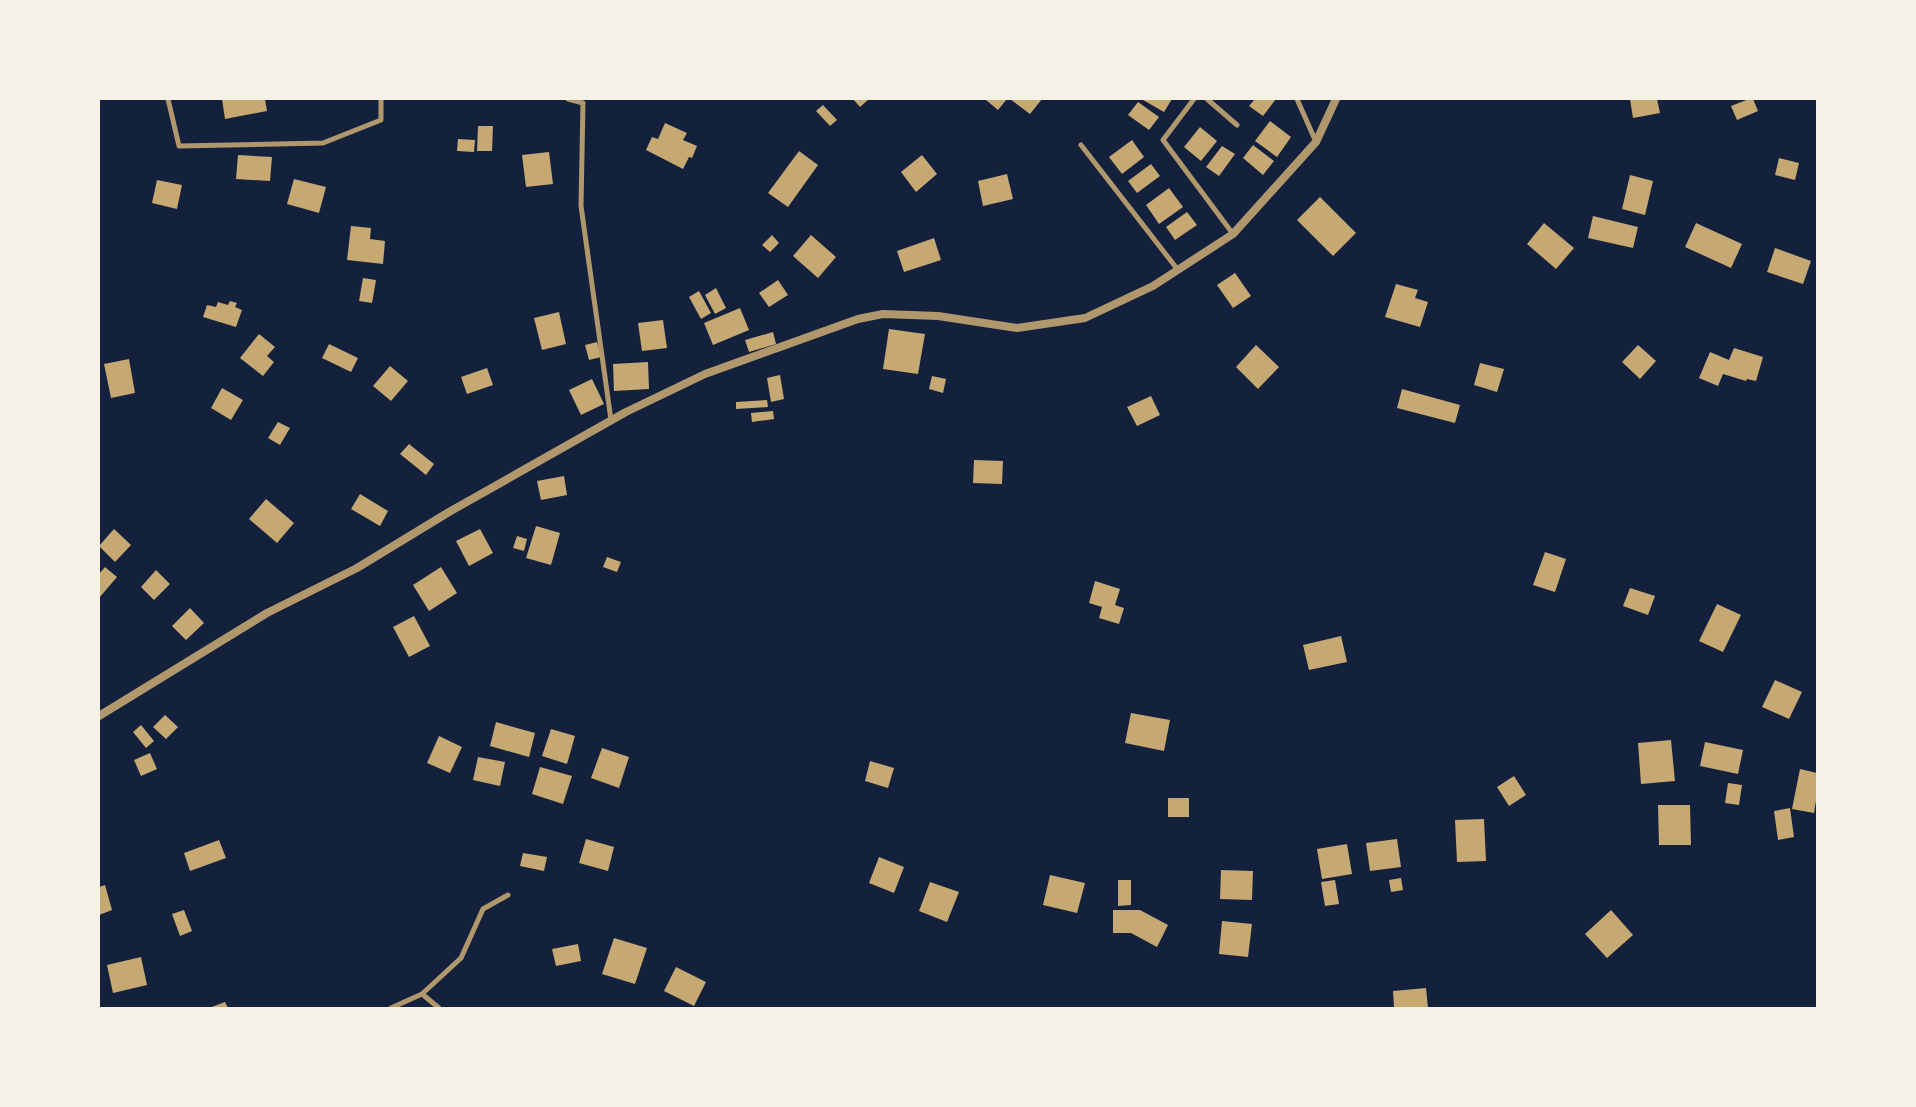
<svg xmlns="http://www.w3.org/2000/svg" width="1916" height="1107" font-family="'Space Grotesk',sans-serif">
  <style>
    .building { fill: #c6a872 }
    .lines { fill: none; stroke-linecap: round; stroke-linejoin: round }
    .minor { stroke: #b1986c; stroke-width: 5 }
    .tertiary { stroke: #b1986c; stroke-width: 8 }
  </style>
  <rect width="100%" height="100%" fill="#14213d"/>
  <path class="building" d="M222,99H265L267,111L225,119Z
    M853,99H869L860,107Z
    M987,99H1007L998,110L986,100Z
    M1010,99H1042L1030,114Z
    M1144,99H1172L1164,112L1143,100Z
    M1255,99H1276L1263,116L1249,106Z
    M1630,99H1657L1660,113L1633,118Z
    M1749,99H1753L1758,111L1737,120L1731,106Z
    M1138,102L1159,117L1149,130L1128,115Z
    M823,105L837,120L830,126L816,111Z
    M1270,121L1291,137L1277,157L1255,141Z
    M665,123L687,133L683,140L697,146L692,158L689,157L683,169L646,150L652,137L658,139Z
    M478,126H493L492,151H477Z
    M1200,127L1217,141L1201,161L1184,147Z
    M458,139L475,140L474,152L457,151Z
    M1132,140L1144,157L1122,174L1109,157Z
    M1253,145L1274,161L1263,175L1243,158Z
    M1222,146L1235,154L1219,176L1206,167Z
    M799,151L818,165L788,207L768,193Z
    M549,152L553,184L526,187L522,155Z
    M238,155L272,157L270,181L236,179Z
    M922,155L937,174L916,192L901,172Z
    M1779,158L1799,163L1795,180L1775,175Z
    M1151,164L1160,176L1137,193L1128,181Z
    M1007,174L1013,199L983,206L978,181Z
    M1630,175L1653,181L1645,215L1622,209Z
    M294,179L326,187L319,213L287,204Z
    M157,180L182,185L177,209L152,203Z
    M1169,188L1183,207L1159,224L1146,205Z
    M1320,197L1356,233L1333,256L1297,220Z
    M1187,212L1197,225L1175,240L1166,227Z
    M1593,216L1638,227L1633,248L1588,238Z
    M1544,223L1574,248L1556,269L1527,244Z
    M1696,223L1742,244L1731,268L1685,247Z
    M351,226L371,228L370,239L385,241L383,264L347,260Z
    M772,235L779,243L770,252L762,245Z
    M811,235L836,257L818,278L793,256Z
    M934,238L941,260L904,272L897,251Z
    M1775,248L1811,261L1803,284L1767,272Z
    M1235,273L1251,296L1233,308L1217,285Z
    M363,278L376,280L372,303L359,301Z
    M778,280L788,295L769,307L759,293Z
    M1396,284L1418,290L1415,298L1428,302L1420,327L1385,317Z
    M716,288L726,308L715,314L705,295Z
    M699,291L711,313L701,319L689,297Z
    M230,301L237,303L235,307L242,310L236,327L203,317L207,305L216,307L218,302L228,305Z
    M740,308L749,330L713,345L704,323Z
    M559,312L566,344L542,350L534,318Z
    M663,320L667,348L642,351L638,323Z
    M889,329L925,334L918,374L883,369Z
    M773,332L776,344L749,352L745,340Z
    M259,334L275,347L267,356L274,362L263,376L240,358Z
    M597,342L601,357L589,360L585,345Z
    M329,344L358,358L351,372L322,358Z
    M1256,345L1279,367L1258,389L1236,367Z
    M1638,345L1656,361L1640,379L1622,362Z
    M1734,348L1763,357L1756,381L1747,379L1746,381L1723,374L1718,386L1699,378L1710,352L1729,360Z
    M129,359L135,393L111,398L104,364Z
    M648,362L649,389L614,391L613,364Z
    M1480,363L1504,369L1497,392L1474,385Z
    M390,366L408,381L391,401L373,386Z
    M487,368L493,385L467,394L461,377Z
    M780,375L784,399L771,402L767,378Z
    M932,376L946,379L943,393L929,389Z
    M592,379L604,404L581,415L569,390Z
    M222,388L243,400L231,420L211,408Z
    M1402,389L1460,405L1455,423L1397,408Z
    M1151,396L1160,415L1137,426L1127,407Z
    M767,400L768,407L736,409V402Z
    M773,411L774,419L752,422L751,413Z
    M278,422L290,428L280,445L268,438Z
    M409,444L434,464L426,475L400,454Z
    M974,460L1003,461L1002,484L973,483Z
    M564,476L567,495L541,500L537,481Z
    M360,494L388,511L380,526L351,509Z
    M266,499L294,523L277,543L249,519Z
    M536,526L560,533L551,565L526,558Z
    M114,529L131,545L115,562L99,546Z
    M480,529L493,553L469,566L456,541Z
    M517,536L527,539L524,551L513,548Z
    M1545,552L1566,559L1555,592L1533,585Z
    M607,557L621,562L617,572L603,567Z
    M105,567L117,577L99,598V574Z
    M441,567L457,593L429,611L413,585Z
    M156,570L170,584L154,600L141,587Z
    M1095,581L1120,589L1115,605L1124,608L1119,624L1099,618L1102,607L1089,603Z
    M1630,588L1655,596L1648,615L1623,606Z
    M1717,604L1741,615L1723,652L1699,641Z
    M190,608L204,623L186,640L172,626Z
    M414,616L430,646L409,657L393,627Z
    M1341,636L1347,662L1309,670L1303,645Z
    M1775,680L1802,692L1789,719L1762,707Z
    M1131,713L1170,720L1164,751L1125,743Z
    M165,715L178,727L166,739L153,727Z
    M496,722L535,733L529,757L490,746Z
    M141,725L154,741L146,748L133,732Z
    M551,729L575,736L567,764L542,756Z
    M439,736L462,747L450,773L427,763Z
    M1671,740L1675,781L1641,784L1638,743Z
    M1705,742L1743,750L1738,774L1700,766Z
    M602,748L629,757L619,788L591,778Z
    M150,753L157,769L141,776L134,760Z
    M478,757L505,762L500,786L473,780Z
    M870,761L894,768L888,788L865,781Z
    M540,767L572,776L563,804L532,794Z
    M1800,769L1817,773V795L1814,813L1792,809Z
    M1514,776L1526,795L1509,806L1497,787Z
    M1728,783L1742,785L1739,805L1725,803Z
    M1168,798H1189V817H1168Z
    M1658,805H1690L1691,845H1659Z
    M1790,808L1794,837L1778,840L1774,811Z
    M1484,819L1486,861L1457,862L1455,820Z
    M586,839L614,847L608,871L579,863Z
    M1397,839L1401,867L1370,871L1366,843Z
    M219,840L226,858L190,871L184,853Z
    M1347,844L1352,874L1322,879L1317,849Z
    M523,853L547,857L544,871L520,866Z
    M879,857L904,867L894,893L869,883Z
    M1221,870L1253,871L1252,900L1220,899Z
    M1050,875L1085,883L1077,913L1043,905Z
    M1401,878L1403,890L1391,892L1389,880Z
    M1118,880H1131V905L1118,906Z
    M1335,880L1339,904L1325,906L1321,882Z
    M930,882L959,892L947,922L919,911Z
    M105,885L112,910L99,915V887Z
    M184,910L192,931L180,936L172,914Z
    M1113,910H1140L1168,925L1157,947L1131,933H1113Z
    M1611,910L1633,935L1607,958L1585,934Z
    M1222,921L1252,924L1248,957L1219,954Z
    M614,938L647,948L635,984L602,974Z
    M578,944L581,961L556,966L552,949Z
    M141,957L147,985L113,993L107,965Z
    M676,967L706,982L694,1006L664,991Z
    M1426,988L1428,1008H1394L1393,991Z
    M225,1002L228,1008H209Z"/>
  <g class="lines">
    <path class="minor" d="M168,99L179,146L323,143L381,120V99
      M568,99L583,103L581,206L611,420
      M1194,99L1163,140L1233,234
      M1207,99L1237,125
      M1297,99L1316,142
      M1081,145L1178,270
      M422,994L439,1008
      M391,1008L422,994L461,958L483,909L508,895"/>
    <path class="tertiary" d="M99,716L267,613L357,568L449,512L626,412L705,374L858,319L883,314L938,316L1017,328L1085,318L1153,286L1233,234L1316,142L1336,99"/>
  </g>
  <rect width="1916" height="1107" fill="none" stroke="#f6f1e7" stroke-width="200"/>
</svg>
